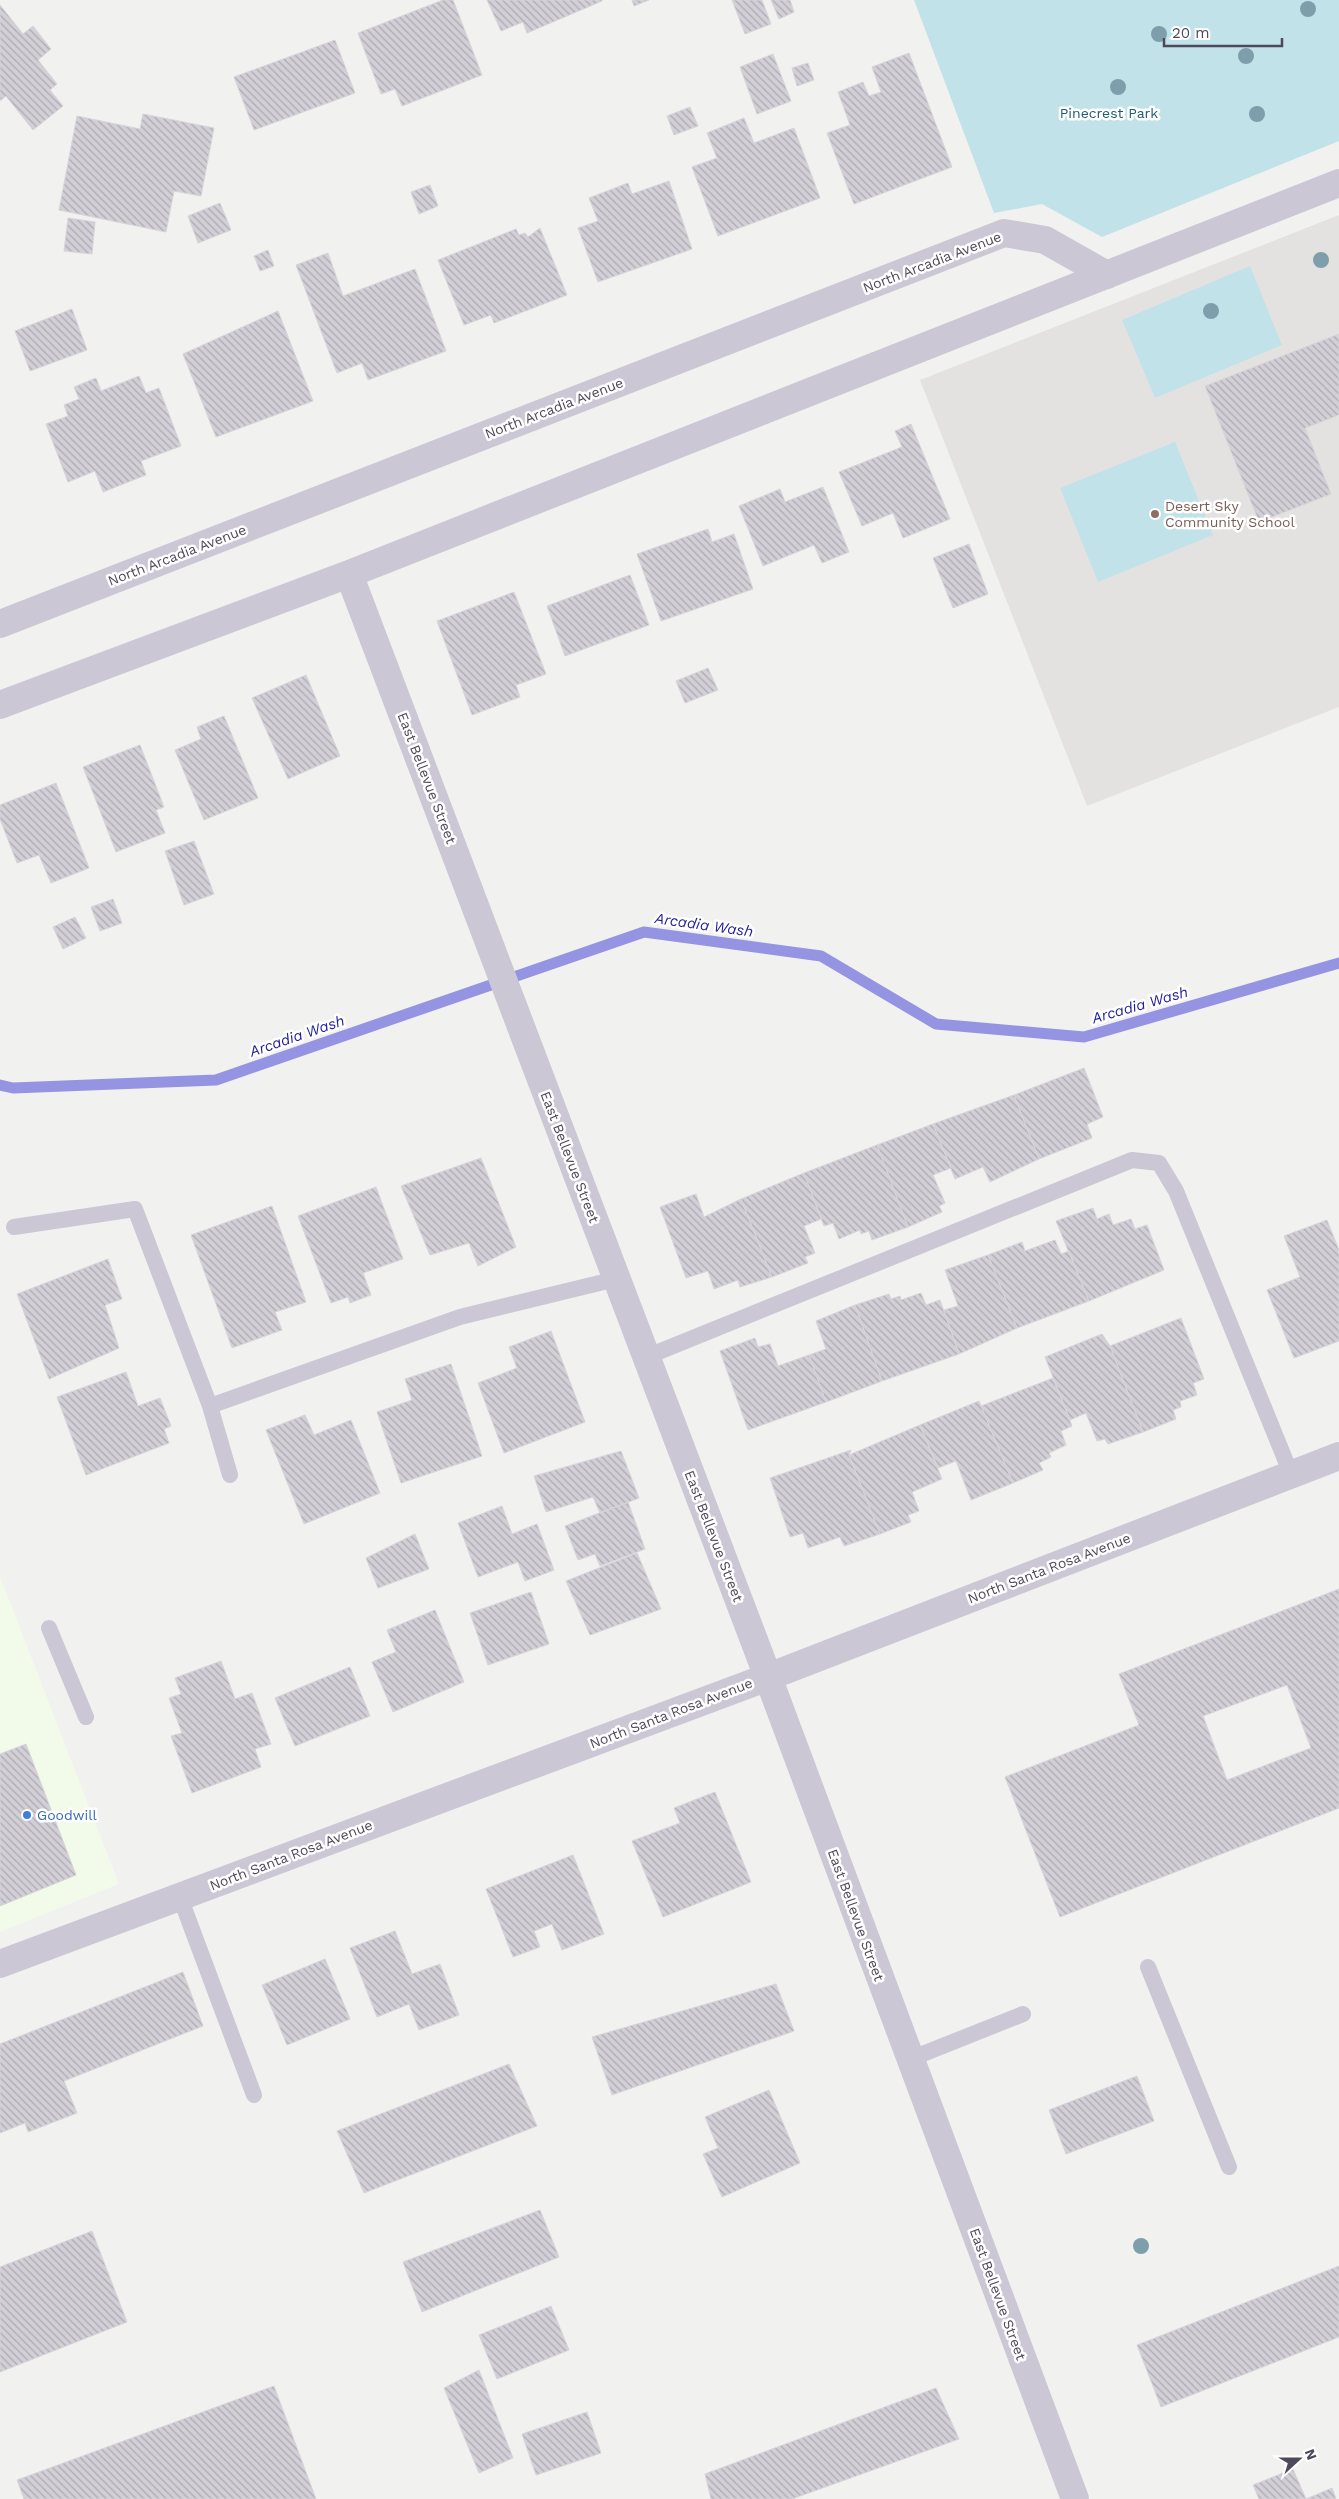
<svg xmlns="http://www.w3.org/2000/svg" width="1339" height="2499" font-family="'Work Sans',sans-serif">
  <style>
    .commercial { fill: #f2faea }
    .education { fill: #e3e2e0 }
    .green { fill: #c2e2ea }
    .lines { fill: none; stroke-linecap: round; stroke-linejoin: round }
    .stream { stroke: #9594e2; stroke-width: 11 }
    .building { fill: url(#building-back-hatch); stroke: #d7d4da; fill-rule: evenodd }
    .service { stroke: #cbc7d4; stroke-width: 16 }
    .minor { stroke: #cbc7d4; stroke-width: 28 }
    .tree { fill: #7f9eab }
    .education-dot { fill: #8d6e63; stroke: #fff; stroke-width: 2 }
    .shop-dot { fill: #3f7fe0; stroke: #fff; stroke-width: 2 }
    .labels { text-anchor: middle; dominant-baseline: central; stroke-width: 5; stroke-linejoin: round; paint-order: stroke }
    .park-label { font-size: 14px; fill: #215b74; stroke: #fff }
    .street-label { font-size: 14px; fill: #4e495a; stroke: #fff }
    .education-label { font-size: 14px; fill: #785e54; stroke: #fff; text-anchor: start }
    .shop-label { font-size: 14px; fill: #366cbe; stroke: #fff; text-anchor: start }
    .water-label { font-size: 15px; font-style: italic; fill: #1e1c9a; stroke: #fff }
  </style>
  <defs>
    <pattern id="building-back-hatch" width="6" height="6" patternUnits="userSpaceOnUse" patternTransform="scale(1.25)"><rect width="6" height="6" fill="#d3cfd6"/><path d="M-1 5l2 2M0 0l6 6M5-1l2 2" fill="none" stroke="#adaab1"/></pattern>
  </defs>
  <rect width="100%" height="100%" fill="#f1f1ef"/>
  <path class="commercial" d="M0,1576L119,1884L0,1932Z"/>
  <path class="education" d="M1339,215V707L1087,806L920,380Z"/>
  <path class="green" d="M914,0H1339V141L1102,237L1042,204L994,213Z
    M1250,266L1282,345L1155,398L1122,320Z
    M1175,442L1213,535L1098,582L1060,488Z"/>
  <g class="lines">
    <path class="stream" d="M0,1085L13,1088L216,1080L644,932L821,956L936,1024L1084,1037L1339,963"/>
  </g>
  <path class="building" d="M443,0H453L482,75L402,106L395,89L381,94L358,33Z
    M487,0H602V1L527,33L523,22L501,31Z
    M632,0H649L634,6Z
    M732,0H762L771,24L745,34Z
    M771,0H790L794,12L779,19Z
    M0,5L23,34L33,26L51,49L38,60L57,84L50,90L63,106L33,130L6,96L0,101Z
    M335,40L355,93L254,130L234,77Z
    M909,53L952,167L854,204L827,133L850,125L838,92L863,82L869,96L881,92L872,67Z
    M773,54L791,101L757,114L740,67Z
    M808,63L814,80L797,86L792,68Z
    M690,107L698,126L674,135L667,116Z
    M143,114L214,128L201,196L174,191L166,232L59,210L77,116L140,129Z
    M744,118L754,143L794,128L820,198L718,236L692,167L717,158L707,133Z
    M669,181L692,249L598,282L578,228L598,221L589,198L628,183L632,194Z
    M430,185L438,206L419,214L411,192Z
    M220,203L231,230L198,243L188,216Z
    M68,218L95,222L92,254L64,251Z
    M540,228L567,295L494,323L491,315L464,325L438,260L516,229L519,235L525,233L528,237Z
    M268,250L274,266L260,271L254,256Z
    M328,253L343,296L415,269L446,351L368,380L362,363L337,373L296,265Z
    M72,309L87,350L30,371L15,331Z
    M278,311L313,401L216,437L183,354Z
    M1339,334V415L1305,428L1331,494L1259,522L1205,386Z
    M139,376L146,393L159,388L181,446L141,461L146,475L103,492L95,471L68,482L46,424L68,416L64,405L79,399L74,387L96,378L101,391Z
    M911,424L950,519L903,538L893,513L862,526L839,472L902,447L895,431Z
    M823,487L849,552L822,563L814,545L763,566L739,506L780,489L785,502Z
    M708,529L712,542L734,534L753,589L661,621L637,554Z
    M969,544L988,594L953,608L933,558Z
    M630,575L649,625L565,656L547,606Z
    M514,592L546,674L516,685L520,697L472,715L437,621Z
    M708,668L718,690L685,703L676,681Z
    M306,675L340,756L288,779L252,698Z
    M224,716L258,798L204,820L175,750L201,739L197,727Z
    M140,745L164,807L156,810L165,833L116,852L83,767Z
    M56,783L89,868L51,883L39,855L17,863L0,819V805Z
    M194,841L214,894L184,905L165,851Z
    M113,899L122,923L100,931L91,907Z
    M75,917L86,938L63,949L53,927Z
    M1084,1068L1103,1117L1087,1124L1092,1138L1039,1159L1014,1095Z
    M1014,1095L1039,1159L990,1182L983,1167L955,1179L933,1124Z
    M933,1124L951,1168L933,1175L945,1203L939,1206L942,1212L908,1227L877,1145Z
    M877,1145L908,1227L872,1240L869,1231L861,1234L860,1230L839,1239L833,1223L824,1226L804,1173Z
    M481,1158L516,1247L478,1266L469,1243L430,1255L401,1186Z
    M804,1173L821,1219L804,1226L815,1253L805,1257L808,1263L772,1277L741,1199Z
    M376,1187L403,1259L363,1273L371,1295L350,1303L348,1297L331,1303L298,1216Z
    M696,1194L704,1217L741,1199L772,1277L740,1287L738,1280L714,1289L708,1271L686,1278L660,1207Z
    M272,1206L306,1302L275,1312L282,1330L232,1348L191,1235Z
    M1093,1208L1097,1219L1109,1214L1113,1225L1131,1219L1135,1229L1147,1225L1164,1270L1089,1301L1056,1221Z
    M1327,1220L1339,1250V1341L1294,1358L1267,1290L1300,1277L1284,1236Z
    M1055,1240L1061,1254L1069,1251L1089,1301L1017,1328L988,1255L1022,1242L1025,1251Z
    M988,1255L1017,1328L959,1354L944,1310L958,1306L945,1270Z
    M108,1259L122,1299L105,1305L119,1348L49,1379L17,1294Z
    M921,1293L926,1305L940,1300L959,1354L882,1381L855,1305L889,1294L891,1299L900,1296L901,1300Z
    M855,1305L882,1381L826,1402L809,1355L826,1349L816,1321Z
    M1181,1318L1204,1379L1193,1383L1197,1395L1180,1401L1181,1407L1173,1410L1176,1419L1143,1432L1110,1346Z
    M551,1331L585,1422L504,1453L478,1383L517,1368L509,1347Z
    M1102,1334L1110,1346L1143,1432L1108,1444L1105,1439L1097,1441L1086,1413L1070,1420L1045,1357Z
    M755,1338L758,1347L770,1344L778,1366L809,1355L826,1402L748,1430L720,1351Z
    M451,1364L482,1456L401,1483L377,1412L412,1400L405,1379Z
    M126,1372L138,1406L160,1398L171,1426L164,1429L169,1443L86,1475L57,1397Z
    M1053,1378L1072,1426L1061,1431L1066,1445L1049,1453L1051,1457L1039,1463L1043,1470L1013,1483L981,1406Z
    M979,1401L1013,1483L971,1500L956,1461L938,1468L920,1425Z
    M305,1415L314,1435L351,1420L380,1493L304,1524L266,1430Z
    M920,1425L942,1479L912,1492L919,1511L908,1515L911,1522L880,1534L849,1455Z
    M851,1450L849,1455L880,1534L844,1546L840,1537L808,1548L803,1533L790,1537L770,1478Z
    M621,1451L639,1498L600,1513L593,1497L546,1512L534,1476Z
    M628,1502L645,1549L600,1566L595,1554L578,1560L565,1526Z
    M502,1506L512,1534L537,1524L554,1570L525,1581L518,1562L478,1577L458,1523Z
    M415,1534L429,1569L378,1588L366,1558Z
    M637,1553L661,1609L590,1635L566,1581Z
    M1339,1589V1808L1060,1917L1005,1777L1139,1725L1119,1674ZM1287,1685L1311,1748L1227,1780L1203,1716Z
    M531,1592L549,1644L488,1665L470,1613Z
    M435,1610L464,1682L393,1712L372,1662L396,1652L387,1630Z
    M221,1661L235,1699L252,1693L271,1744L255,1749L261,1767L192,1793L171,1736L182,1733L169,1698L181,1694L175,1678Z
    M350,1667L370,1716L295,1746L275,1698Z
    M26,1744L76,1875L0,1906V1754Z
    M715,1792L751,1882L663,1917L632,1841L680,1823L674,1808Z
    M573,1855L604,1934L562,1950L552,1924L534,1931L540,1947L513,1957L486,1889Z
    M395,1931L412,1974L440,1964L459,2015L419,2030L409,2004L377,2017L350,1948Z
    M325,1959L350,2019L287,2045L262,1985Z
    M183,1972L203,2026L64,2081L77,2113L28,2132L25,2123L0,2133V2044Z
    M776,1984L794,2031L612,2095L592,2037Z
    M509,2064L537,2126L364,2193L337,2131Z
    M1137,2076L1154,2121L1066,2154L1049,2110Z
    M769,2090L800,2163L722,2197L703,2154L718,2148L705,2117Z
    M540,2210L559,2257L422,2312L403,2262Z
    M92,2231L127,2322L0,2372V2267Z
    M1339,2266V2337L1161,2407L1137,2345Z
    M551,2306L569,2350L497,2379L479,2335Z
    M479,2370L513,2458L479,2473L444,2388Z
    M274,2386L316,2499H24L17,2480Z
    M936,2388L959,2439L792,2499H711L705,2474Z
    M587,2412L601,2453L536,2475L522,2434Z
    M1293,2469L1306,2499L1332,2488L1336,2499H1259L1253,2485Z"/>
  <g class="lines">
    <path class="service" d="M14,1227L135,1209L210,1406L460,1317L616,1279
      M646,1357L1132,1160L1159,1163L1176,1191L1291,1474
      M210,1406L230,1475
      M49,1628L86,1717
      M180,1897L254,2095
      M1148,1967L1229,2167
      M910,2059L1023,2014"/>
    <path class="minor" d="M349,574L768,1677L1075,2499
      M0,624L1004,233L1045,240L1107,275
      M0,705L349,574L1339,183
      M0,1964L768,1677L1339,1456"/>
  </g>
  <g class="tree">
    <circle cx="1308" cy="9" r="8"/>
    <circle cx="1159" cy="34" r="8"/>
    <circle cx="1246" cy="56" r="8"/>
    <circle cx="1118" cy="87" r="8"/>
    <circle cx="1257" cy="114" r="8"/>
    <circle cx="1321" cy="260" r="8"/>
    <circle cx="1211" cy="311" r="8"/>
    <circle cx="1141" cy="2246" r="8"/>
  </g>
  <circle class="education-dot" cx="1155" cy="514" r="5"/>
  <circle class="shop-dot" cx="27" cy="1815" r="5"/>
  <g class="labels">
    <g class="park-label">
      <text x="1109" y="113">Pinecrest Park</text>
    </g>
    <g class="street-label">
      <text transform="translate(932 262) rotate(-21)">North Arcadia Avenue</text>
      <text transform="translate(554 408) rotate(-21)">North Arcadia Avenue</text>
      <text transform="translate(177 555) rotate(-21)">North Arcadia Avenue</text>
      <text transform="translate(427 778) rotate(69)">East Bellevue Street</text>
      <text transform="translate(570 1157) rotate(69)">East Bellevue Street</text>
      <text transform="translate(714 1536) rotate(69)">East Bellevue Street</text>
      <text transform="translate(1049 1568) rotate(-21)">North Santa Rosa Avenue</text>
      <text transform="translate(671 1713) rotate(-21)">North Santa Rosa Avenue</text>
      <text transform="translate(291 1855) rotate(-21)">North Santa Rosa Avenue</text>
      <text transform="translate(856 1915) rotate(70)">East Bellevue Street</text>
      <text transform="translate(998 2294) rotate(70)">East Bellevue Street</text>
    </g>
    <g class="education-label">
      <text x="1165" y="506">Desert Sky<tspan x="1165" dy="16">Community School</tspan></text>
    </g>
    <g class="shop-label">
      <text x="37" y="1815">Goodwill</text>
    </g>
    <g class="water-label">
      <text transform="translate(704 925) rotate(8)">Arcadia Wash</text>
      <text transform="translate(1140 1005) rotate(-16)">Arcadia Wash</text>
      <text transform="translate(297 1036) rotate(-19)">Arcadia Wash</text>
    </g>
  </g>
  <g transform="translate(1299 2459) rotate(69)" stroke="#ffffff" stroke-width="4" paint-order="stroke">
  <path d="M0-4L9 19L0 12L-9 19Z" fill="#4e495a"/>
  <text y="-8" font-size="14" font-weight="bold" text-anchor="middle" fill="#4e495a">N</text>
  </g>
  <path d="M1164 38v8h118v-8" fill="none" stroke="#4e495a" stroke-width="2.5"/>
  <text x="1172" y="38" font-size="15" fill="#4e495a" stroke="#ffffff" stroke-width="4" paint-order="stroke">20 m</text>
</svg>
